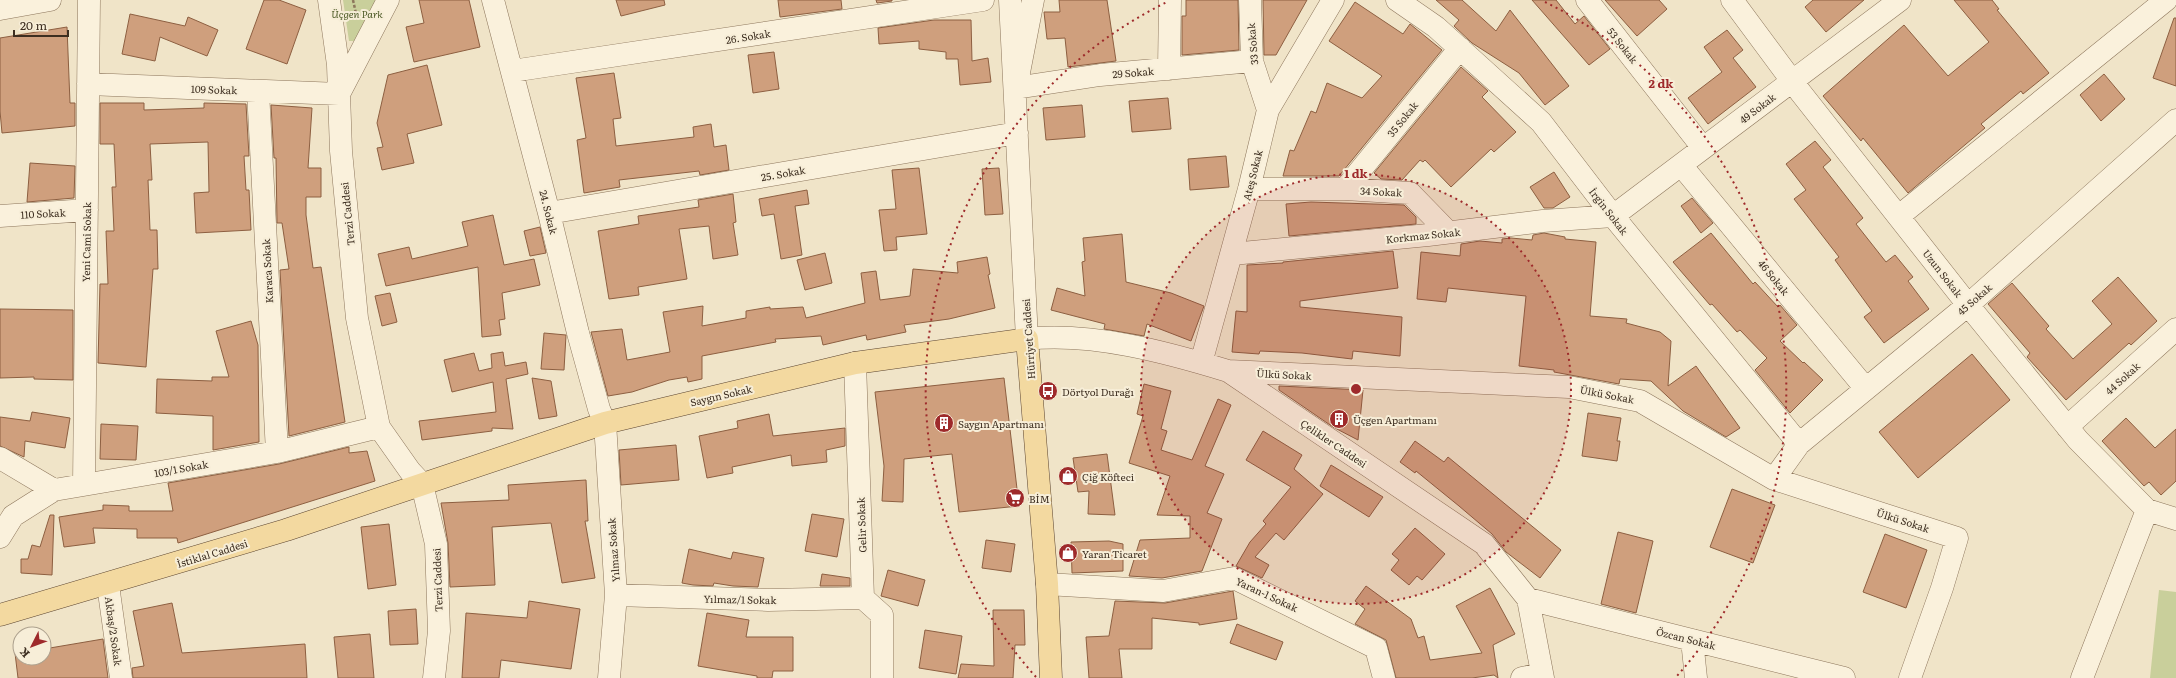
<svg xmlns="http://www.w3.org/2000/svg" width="2176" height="678" font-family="Literata,serif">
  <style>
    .green { fill: #c9cf9b }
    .building { fill: #cf9f7d; stroke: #8d5f41 }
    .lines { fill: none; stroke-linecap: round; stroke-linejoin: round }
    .minor-casing { stroke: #8d765c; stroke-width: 23 }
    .major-casing { stroke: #5b4430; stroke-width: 23 }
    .path { stroke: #8d765c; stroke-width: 2.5; stroke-dasharray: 3 2; stroke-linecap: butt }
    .minor { stroke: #faf1dc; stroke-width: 22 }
    .major { stroke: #f3d9a0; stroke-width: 22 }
    .ring { fill: none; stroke: #9e2a2b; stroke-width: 2; stroke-dasharray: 2 4 }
    .labels { text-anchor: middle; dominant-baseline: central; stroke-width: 4; stroke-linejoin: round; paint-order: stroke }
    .park-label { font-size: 10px; font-style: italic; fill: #4d5a26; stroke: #f7eed8 }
    .street-label { font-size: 10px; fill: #3d2e20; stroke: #f7eed8 }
    .poi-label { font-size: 10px; fill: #3d2e20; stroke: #f7eed8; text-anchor: start }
    .centre { fill: #9e2a2b; stroke: #f7eed8; stroke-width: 2 }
    .ring-label { font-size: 12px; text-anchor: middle; font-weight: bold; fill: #9e2a2b; stroke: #f7eed8; stroke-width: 4; stroke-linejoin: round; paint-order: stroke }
  </style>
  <rect width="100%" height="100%" fill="#f0e4c8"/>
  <path class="green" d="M343,0H377L357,41H349Z
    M2159,590L2176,592V678H2150Z"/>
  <path class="building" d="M264,0H279L306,10L287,64L246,49Z
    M419,0H469L480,47L414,62L406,27L424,23Z
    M616,0H664L665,5L621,16Z
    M778,0H841L842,9L780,17Z
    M876,0H892V1L877,3Z
    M1059,0H1107L1116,61L1068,67L1065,38L1047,39L1044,12H1060Z
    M1186,0H1238L1239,50L1182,55V16H1186Z
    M1263,0H1307L1276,55H1264Z
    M1436,0H1462L1496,31L1510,10L1569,86L1545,105L1519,73L1472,43L1454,26L1459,20Z
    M1532,0H1556L1575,24L1584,16L1610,49L1589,65Z
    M1605,0H1659L1667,9L1637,36Z
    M1813,0H1864L1826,32L1805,7Z
    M1954,0H1992L1999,9L1997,10L2049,73L2023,94L2021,91L1981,124L1985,128L1908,193L1863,138L1861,141L1823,96L1904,25L1948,76L1989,42Z
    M1355,2L1403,34L1410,24L1442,50L1339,176H1283L1290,150L1294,151L1311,111L1316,113L1327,83L1362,98L1382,76L1329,41Z
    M130,14L185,26L188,17L218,30L207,56L160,37L155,61L122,54Z
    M2174,18H2176V86L2153,78Z
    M934,20H971L972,61L988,58L991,82L960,85L958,59H946V52L919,49V41L879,44L878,28Z
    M67,27L70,103H75V126L2,133L0,111V38Z
    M1727,30L1743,50L1733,58L1756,87L1708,124L1688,98L1722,72L1704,47Z
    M774,52L779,89L753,93L748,55Z
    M427,65L442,125L407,134L414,163L382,170L377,148L383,147L377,123L388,75Z
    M1461,67L1488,91L1482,97L1516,132L1494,152L1491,149L1451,187L1425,160L1423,162L1420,160L1402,180L1381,179L1374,173Z
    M614,73L621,118L613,119L616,146L694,137L693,127L711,124L714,147L726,145L729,170L700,175L699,171L619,180L620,187L584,193L577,140L586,138L576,78Z
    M2104,74L2125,99L2101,121L2080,95Z
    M1168,98L1171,129L1132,132L1129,101Z
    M100,103H144V110L204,108V103L246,104L249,156H244L246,190H249L251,230L196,233L194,193L209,192L208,142L150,144L152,180H148L150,230H157L158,269H153L146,367L98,363L100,284H108L106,231H114L112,187H116L114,144H100Z
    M271,105L312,108L308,168H321V197H306V215L313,268L321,267L345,422L289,436L280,270L289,269L282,223H277L276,158H274Z
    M1082,105L1085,137L1046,140L1043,108Z
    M1815,141L1831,160L1823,167L1863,218L1856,224L1886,262L1895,255L1913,277L1908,281L1929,309L1884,343L1864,317L1872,311L1835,260L1839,257L1794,199L1806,190L1786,164Z
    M1226,156L1229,187L1190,190L1188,159Z
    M30,163L75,166L74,198L27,202Z
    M919,168L927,234L896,237L897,250L884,251L879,210L896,209L892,170Z
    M999,168L1003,214L985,215L982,169Z
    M1554,172L1570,197L1553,208H1544L1530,187Z
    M807,190L809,204L795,206L802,255L781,259L774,214L762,216L759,199Z
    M733,194L736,222L733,223L738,255L713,259L709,226L679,229L687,279L638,287L639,295L609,299L598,231L639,224L638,216L699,207L698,200Z
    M1692,198L1713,223L1701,233L1681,206Z
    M1311,202L1404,205L1416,217V224L1289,236L1286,204Z
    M493,215L504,265L534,259L540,285L502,293L505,319L499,320L501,335L482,337L478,267L386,286L378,254L409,247L412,259L468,246L462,222Z
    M540,227L546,253L530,256L524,231Z
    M1544,233L1565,237V239L1596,242L1590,316L1627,319L1626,323L1660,332L1671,341L1668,386L1696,366L1740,428L1726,437L1683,411L1651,381L1620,379L1619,384L1554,372V370L1519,366L1526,296L1448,288L1446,302L1417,299L1421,252L1460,256L1461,244L1480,241L1502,243V239L1511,238L1532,240L1533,235Z
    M1711,233L1753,284L1755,282L1778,307L1780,305L1797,325L1780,341L1803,363L1804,362L1823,380L1790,413L1755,370L1767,358L1740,330L1737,332L1712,304L1710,305L1673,262Z
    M1122,234L1126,282L1171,293L1204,306L1191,341L1147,324L1144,336L1104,329L1105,324L1051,310L1057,288L1085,296L1082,262L1085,261L1083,238Z
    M1393,251L1398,288L1300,301V307L1402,317L1400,356L1353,351L1352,359L1302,353L1260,351L1259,354L1232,352L1236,311L1247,312V265L1283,263V262Z
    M825,253L832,283L805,290L797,260Z
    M987,257L990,274L988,275L995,308L949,319L904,325L906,332L867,340L866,335L823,345L821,336L775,339L776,342L702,356V379L688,382L687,377L669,380L632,392L608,396L591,332L622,329L627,360L670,352L663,312L703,306L702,326L746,318V311L770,307V309L803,307L806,318L865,303L861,273L876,271L880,300L910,296L913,269L958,273L957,262Z
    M2118,277L2157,321L2131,345L2129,343L2066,400L2027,357L2030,353L1988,304L2012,283L2049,326L2046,329L2073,359L2112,324L2092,301Z
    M390,293L397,322L382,326L375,296Z
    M0,309L73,310V380L34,379V377L0,378Z
    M251,321L258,345L259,442L213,450V416L156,413L157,379L212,381V377H229L216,331Z
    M544,333L566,335L564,370L541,369Z
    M503,352L505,366L526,362L528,374L506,379L513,429L492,428V431L422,440L419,421L496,412L493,382L452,392L444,360L474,353L479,371L492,368L491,354Z
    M1972,354L2010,400L1918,478L1879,432Z
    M532,378L551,381L557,416L539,419Z
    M1004,378L1019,506L959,512L952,454L904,459L903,502L882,501L884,466L875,392Z
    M1144,384L1171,391L1161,429L1167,431L1161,450L1192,460L1218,399L1231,405L1205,466L1224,474L1207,513L1222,519L1202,571L1162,578L1129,576L1140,540L1190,538V516L1157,515L1170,476L1129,463L1143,416L1137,414Z
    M1279,386L1363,390L1358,440L1333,427L1279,390Z
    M32,412L70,418L65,448L25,441L24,457L0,446V417L30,421Z
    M1588,413L1621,418L1617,441H1620L1617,461L1582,456Z
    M769,414L773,436L845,428V446L826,450L827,462L792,466L791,455L732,467L733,473L707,478L699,436L738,428L737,421Z
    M2126,418L2155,448L2176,429V481L2161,495L2149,482L2144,486L2102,441Z
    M101,424L138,426L136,460L100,459Z
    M1263,431L1302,455L1294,469L1323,494L1284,540L1276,533L1255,557L1269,565L1262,578L1236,566L1250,542L1266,524L1263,521L1291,487L1246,460Z
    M1415,441L1444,462L1448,457L1561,550L1540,578L1506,552L1492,534L1459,506L1416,471L1415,473L1400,462Z
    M676,445L679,480L621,485L619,450Z
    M349,447V453L367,451L375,481L178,543L177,538H137V529L93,528L95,543L64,547L59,517L103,510V505L129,506V511H173L168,483L279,464Z
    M1107,454L1115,515L1088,514L1089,491L1078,492L1073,458Z
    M1331,465L1383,497L1369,517L1320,486Z
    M586,480L588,521H585L595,578L562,583L551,523L492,527L495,585L450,587L448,543L441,503L509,500L508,485Z
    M1732,489L1775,505L1753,563L1710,547Z
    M812,514L844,519L837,557L805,551Z
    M50,515H54L52,575L21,573V559H28L32,545L40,547Z
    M389,524L396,585L368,589L361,527Z
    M1415,528L1445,554L1422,580L1417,576L1409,585L1391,570L1399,560L1392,554Z
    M1618,532L1653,541L1636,613L1601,604Z
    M1885,534L1927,550L1906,608L1863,592Z
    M986,540L1015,544L1011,572L982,568Z
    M1109,541L1123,544V571L1072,573L1071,542Z
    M689,549L731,559L733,552L764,558L758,587L733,586L714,583L713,586L693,585L682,583Z
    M888,570L925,580L918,606L881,596Z
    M822,574L850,578V586H820Z
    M1366,586L1411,619L1418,638L1424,636L1430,660L1482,653L1456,606L1490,588L1515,634L1493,645L1498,678L1494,675L1472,678H1396L1386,640L1355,624L1365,609L1355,601Z
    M1233,591L1237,619L1199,625V623L1152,618V649H1119L1122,678H1089L1086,637L1109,636L1115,601L1165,603Z
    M529,601L580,609L571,669L501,660L499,678H462L466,613L527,618Z
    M172,603L182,653L305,644L307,678H133L132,668L144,666L133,611Z
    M416,609L418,644L390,645L388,611Z
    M993,610H1024L1025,645H1015L1013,678H958L961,664L994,666Z
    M707,613L749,620L746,637H793V671H773L772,678H757V676L698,666Z
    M1237,624L1283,642L1276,660L1230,643Z
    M925,630L962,636L956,674L919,668Z
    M370,634L374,678H338L334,637Z
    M103,639L108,678H18L15,653L20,652V658H44V649Z"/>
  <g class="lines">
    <g class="minor-casing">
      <path id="minor" d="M329,0L338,65L341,151L357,318L379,427L410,471L422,484L436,544L439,631L434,678
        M493,0L549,213L578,333L599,409L605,423L616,595L609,678
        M1010,0L1027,339C1092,332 1166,352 1228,371L1484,544L1528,599L1543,678
        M1033,0L1016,88L1100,75L1252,61
        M1250,0L1252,61L1268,110
        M1397,0L1436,27L1541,122L1613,216L1799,444
        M1587,0L1703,148
        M1732,0L1801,93L1968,305L2078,440L2147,510L2176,519
        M0,9L50,0
        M1169,69L1170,0
        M512,71L983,0
        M88,84L339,94L388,0
        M258,91L277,452
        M1681,165L1866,389
        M1249,189H1345L1410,193L1448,232
        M1345,189L1460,48
        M549,213L1017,133
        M0,216L87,210
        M1899,216L2166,0
        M1232,254L1428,235L1543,221L1613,216L1900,0
        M855,363L863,598L882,615V678
        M1201,363L1249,189L1268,110L1333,0
        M1228,371L1569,387L1640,401L1774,479L1957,538L1942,588L1910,678
        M2067,427L2176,329
        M0,458L54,490
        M1774,479L1799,444L1968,305L2176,120
        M84,484L89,0
        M0,537L13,516L54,490L277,452L379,427
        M1047,584L1163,591L1234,578L1376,648L1384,678
        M108,585L121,678
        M616,595L768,600L863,598
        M1528,599L1844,678
        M1692,640L1696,678
        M1522,678L1542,674
        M2082,678L2147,510"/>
    </g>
    <g class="major-casing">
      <path id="major" d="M0,615L286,530L605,423L855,363L1027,339L1047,584L1051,678"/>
    </g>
    <path class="path" d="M353,0L357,18"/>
    <use href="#minor" class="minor"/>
    <use href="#major" class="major"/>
  </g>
  <circle cx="1356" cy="389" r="215" fill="#9e2a2b" fill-opacity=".12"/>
  <g class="ring">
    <circle cx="1356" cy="389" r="215"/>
    <path d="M1036 677A431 431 0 0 1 1167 2M1545 2A431 431 0 0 1 1676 677"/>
  </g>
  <defs>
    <g id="bus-disc" transform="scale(1)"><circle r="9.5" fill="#9e2a2b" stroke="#f7eed8"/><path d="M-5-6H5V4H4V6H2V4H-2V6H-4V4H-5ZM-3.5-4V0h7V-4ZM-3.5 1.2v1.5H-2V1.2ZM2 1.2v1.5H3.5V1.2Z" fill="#fff"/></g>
    <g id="building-disc" transform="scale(1)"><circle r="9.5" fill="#9e2a2b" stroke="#f7eed8"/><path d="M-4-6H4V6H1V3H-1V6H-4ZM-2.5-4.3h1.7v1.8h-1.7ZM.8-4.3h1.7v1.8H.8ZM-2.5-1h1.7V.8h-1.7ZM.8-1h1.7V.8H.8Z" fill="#fff"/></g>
    <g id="shop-disc" transform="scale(1)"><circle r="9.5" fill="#9e2a2b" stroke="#f7eed8"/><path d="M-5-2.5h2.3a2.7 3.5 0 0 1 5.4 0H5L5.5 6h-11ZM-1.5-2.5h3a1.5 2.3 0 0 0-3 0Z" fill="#fff"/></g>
    <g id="supermarket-disc" transform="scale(1)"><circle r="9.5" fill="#9e2a2b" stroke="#f7eed8"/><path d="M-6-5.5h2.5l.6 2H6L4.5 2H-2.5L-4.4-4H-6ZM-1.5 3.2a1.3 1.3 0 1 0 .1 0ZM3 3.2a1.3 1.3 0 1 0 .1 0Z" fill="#fff"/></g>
  </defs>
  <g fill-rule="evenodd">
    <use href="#bus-disc" x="1048" y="391"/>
    <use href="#building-disc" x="1339" y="419"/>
    <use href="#building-disc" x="944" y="423"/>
    <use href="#shop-disc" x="1068" y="476"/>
    <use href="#supermarket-disc" x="1015" y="498"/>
    <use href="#shop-disc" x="1068" y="553"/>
  </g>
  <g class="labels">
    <g class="park-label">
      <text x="357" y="13">Üçgen Park</text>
    </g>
    <g class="street-label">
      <text transform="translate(748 36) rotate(-9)">26. Sokak</text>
      <text transform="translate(1252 44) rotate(-95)">33 Sokak</text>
      <text transform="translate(1623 45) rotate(52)">53 Sokak</text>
      <text transform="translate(1133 72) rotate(-5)">29 Sokak</text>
      <text transform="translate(214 89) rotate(2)">109 Sokak</text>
      <text transform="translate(1757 108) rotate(-37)">49 Sokak</text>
      <text transform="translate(1402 119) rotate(-51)">35 Sokak</text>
      <text transform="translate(783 173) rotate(-10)">25. Sokak</text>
      <text transform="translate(1252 175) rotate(-76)">Ateş Sokak</text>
      <text transform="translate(1381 191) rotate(3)">34 Sokak</text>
      <text transform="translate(1609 211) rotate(52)">İrgin Sokak</text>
      <text transform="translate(549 212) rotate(76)">24. Sokak</text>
      <text transform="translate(43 213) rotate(-3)">110 Sokak</text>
      <text transform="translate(347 214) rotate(-96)">Terzi Caddesi</text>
      <text transform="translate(1423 235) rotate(-6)">Korkmaz Sokak</text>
      <text transform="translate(86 242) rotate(-89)">Yeni Cami Sokak</text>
      <text transform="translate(267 271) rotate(-93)">Karaca Sokak</text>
      <text transform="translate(1943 273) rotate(52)">Uzun Sokak</text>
      <text transform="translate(1774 277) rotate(51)">46 Sokak</text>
      <text transform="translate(1974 299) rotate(-41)">45 Sokak</text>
      <text transform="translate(1028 339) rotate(-94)">Hürriyet Caddesi</text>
      <text transform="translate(1284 374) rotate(3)">Ülkü Sokak</text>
      <text transform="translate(2122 378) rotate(-42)">44 Sokak</text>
      <text transform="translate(1607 394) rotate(11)">Ülkü Sokak</text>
      <text transform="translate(721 395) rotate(-13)">Saygın Sokak</text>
      <text transform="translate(1334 443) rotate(34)">Çelikler Caddesi</text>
      <text transform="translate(181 468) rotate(-10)">103/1 Sokak</text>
      <text transform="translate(1903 520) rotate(18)">Ülkü Sokak</text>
      <text transform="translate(861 525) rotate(-92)">Gelir Sokak</text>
      <text transform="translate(613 550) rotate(-94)">Yılmaz Sokak</text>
      <text transform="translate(212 553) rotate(-17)">İstiklal Caddesi</text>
      <text transform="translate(437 580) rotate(-92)">Terzi Caddesi</text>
      <text transform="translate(1267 594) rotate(25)">Yaran-1 Sokak</text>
      <text transform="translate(740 599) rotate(1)">Yılmaz/1 Sokak</text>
      <text transform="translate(114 631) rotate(82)">Akbaş/2 Sokak</text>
      <text transform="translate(1686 638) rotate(14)">Özcan Sokak</text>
    </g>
    <g class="poi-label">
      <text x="1062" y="391">Dörtyol Durağı</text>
      <text x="1353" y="419">Üçgen Apartmanı</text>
      <text x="958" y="423">Saygın Apartmanı</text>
      <text x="1082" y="476">Çiğ Köfteci</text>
      <text x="1029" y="498">BİM</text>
      <text x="1082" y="553">Yaran Ticaret</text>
    </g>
  </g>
  <circle cx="1356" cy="389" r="6" class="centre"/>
  <g class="ring-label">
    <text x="1661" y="88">2 dk</text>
    <text x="1356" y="178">1 dk</text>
  </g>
  <g transform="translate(32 646) rotate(228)"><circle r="19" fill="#f7eed8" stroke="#ada18e"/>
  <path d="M0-3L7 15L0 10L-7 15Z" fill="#9e2a2b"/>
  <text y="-6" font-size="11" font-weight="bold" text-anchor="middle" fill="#3d2e20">K</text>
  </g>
  <path d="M14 30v6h54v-6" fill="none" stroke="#3d2e20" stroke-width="2"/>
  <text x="20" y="30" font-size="12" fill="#3d2e20" stroke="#f7eed8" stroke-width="3" paint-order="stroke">20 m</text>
</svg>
